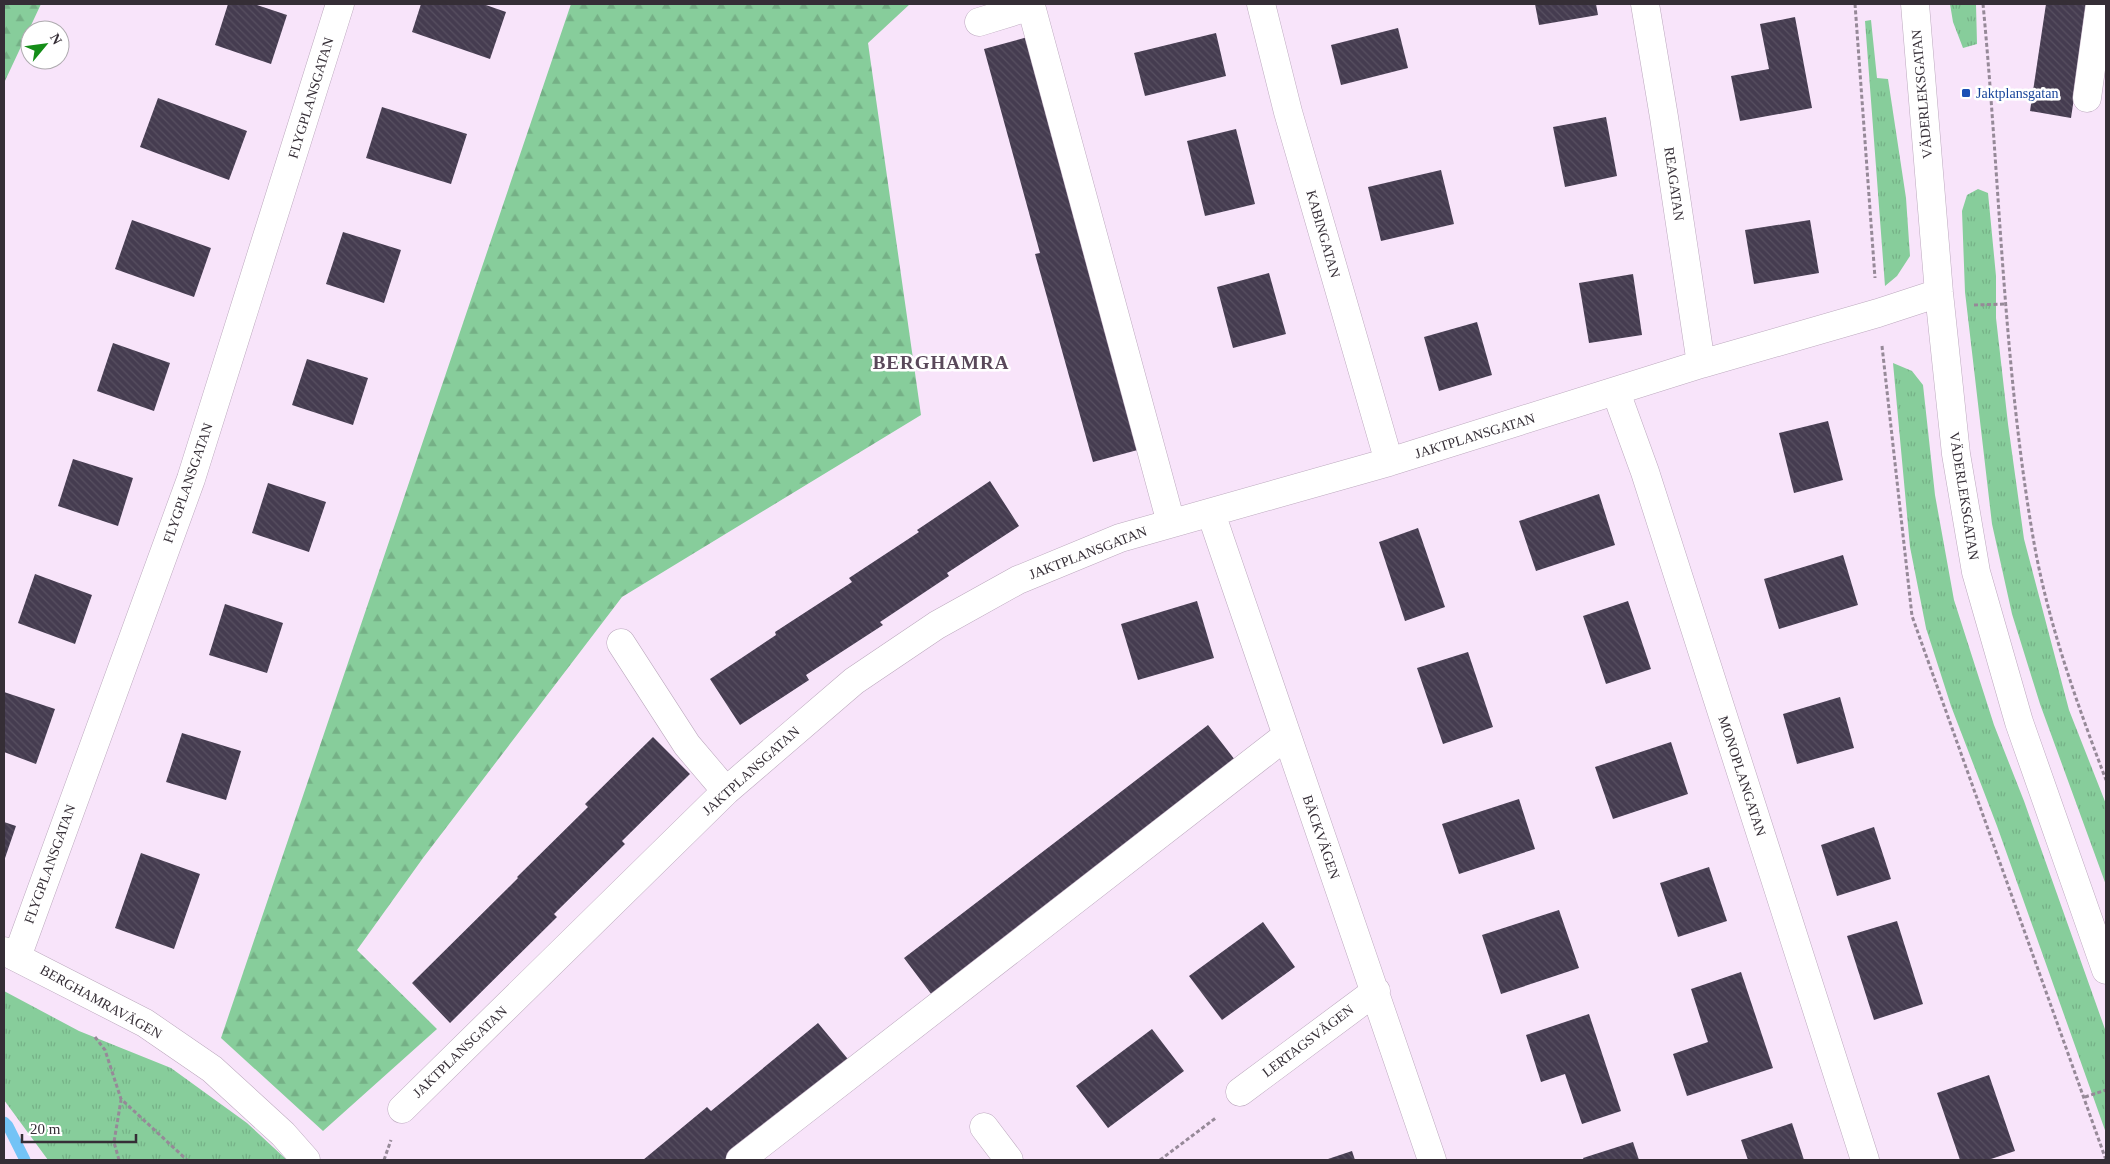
<svg xmlns="http://www.w3.org/2000/svg" width="2110" height="1164" font-family="'Times New Roman',serif">
  <style>
    .grass { fill: url(#grass-tufts) }
    .forest { fill: url(#forest-firs) }
    .lines { fill: none; stroke-linecap: round; stroke-linejoin: round }
    .stream { stroke: #73c3f6; stroke-width: 11 }
    .building { fill: url(#building-back-hatch) }
    .minor-casing { stroke: #bca9be; stroke-width: 29 }
    .path { stroke: #968998; stroke-width: 3; stroke-dasharray: 4 2.5; stroke-linecap: butt }
    .minor { stroke: #fff; stroke-width: 28 }
    .transit-dot { fill: #1a4fb4; stroke: #fff; stroke-width: 2 }
    .labels { text-anchor: middle; dominant-baseline: central; stroke-width: 5; stroke-linejoin: round; paint-order: stroke }
    .transit-label { font-size: 14px; fill: #164399; stroke: #fff; text-anchor: start }
    .street-label { font-size: 14px; fill: #352e36; stroke: #fff }
    .district-label { font-size: 19px; font-weight: bold; letter-spacing: 1px; fill: #59485a; stroke: #fff }
  </style>
  <defs>
    <pattern id="grass-tufts" width="24" height="20" patternUnits="userSpaceOnUse" patternTransform="scale(1.25)"><rect width="24" height="20" fill="#87cd9b"/><path d="M3 7l-1-3M5 7V3M7 7l1-3M15 17l-1-3M17 17v-4M19 17l1-3" fill="none" stroke="#75b086"/></pattern>
    <pattern id="forest-firs" width="22" height="20" patternUnits="userSpaceOnUse" patternTransform="scale(1.25)"><rect width="22" height="20" fill="#87cd9b"/><path d="M5 1l3.5 6h-7zM16 11l3.5 6h-7z" fill="#75b086"/></pattern>
    <pattern id="building-back-hatch" width="6" height="6" patternUnits="userSpaceOnUse" patternTransform="scale(1.25)"><rect width="6" height="6" fill="#453c50"/><path d="M-1 5l2 2M0 0l6 6M5-1l2 2" fill="none" stroke="#585061"/></pattern>
  </defs>
  <rect width="100%" height="100%" fill="#f8e4fa"/>
  <path class="grass" d="M1950,4H1976L1977,44L1963,48L1953,22Z
    M1871,20L1877,78L1888,79L1906,198L1910,256L1897,276L1885,286L1865,21Z
    M1978,189L1988,193L1996,276V318L2008,424L2024,539L2069,710L2106,804V885L2040,704L2012,614L1992,524L1965,292L1962,211L1967,195Z
    M1893,363L1912,371L1923,385L1935,495L1954,600L1994,725L2024,801L2106,1032V1133L1997,826L1951,706L1926,628L1910,547Z
    M4,991L79,1031L171,1068L247,1123L287,1160H48L4,1100Z"/>
  <path class="forest" d="M4,4H41L4,83Z
    M571,4H910L868,43L921,415L622,597L423,858L357,950L437,1029L323,1131L221,1038Z"/>
  <g class="lines">
    <path class="stream" d="M4,1122L8,1126L25,1160"/>
  </g>
  <path class="building" d="M228,4H254L287,15L271,64L215,45Z
    M421,4H483L506,12L490,59L412,32Z
    M1535,4H1596L1598,15L1539,25Z
    M2046,4H2088L2071,118L2030,111Z
    M1795,17L1812,108L1740,121L1731,76L1769,69L1760,24Z
    M1398,28L1408,68L1341,85L1331,45Z
    M1216,33L1226,76L1145,96L1134,53Z
    M1035,35L1145,448L1093,462L1035,254L1040,253L984,49Z
    M158,98L247,131L229,180L140,147Z
    M382,107L467,134L451,184L366,158Z
    M1606,117L1617,176L1565,187L1553,127Z
    M1236,129L1255,204L1205,216L1187,141Z
    M1441,170L1454,224L1381,241L1368,187Z
    M132,220L211,248L194,297L115,269Z
    M1810,220L1819,273L1754,284L1745,230Z
    M343,232L401,250L384,303L326,284Z
    M1269,273L1286,334L1233,348L1217,287Z
    M1633,274L1642,335L1589,343L1579,283Z
    M1477,322L1492,375L1439,391L1424,337Z
    M113,343L170,363L154,411L97,391Z
    M307,359L368,378L353,425L292,405Z
    M1828,421L1843,480L1794,493L1779,433Z
    M73,459L133,478L118,526L58,506Z
    M990,481L1019,526L947,573L949,576L880,622L883,625L806,675L809,680L740,725L710,679L776,635L775,632L852,582L849,578L919,532L917,530Z
    M268,483L326,502L309,552L252,533Z
    M1599,494L1615,545L1536,571L1519,521Z
    M1418,528L1445,607L1405,621L1379,542Z
    M1843,555L1858,605L1779,629L1764,579Z
    M35,574L92,595L75,644L18,623Z
    M1197,601L1214,658L1138,680L1121,624Z
    M1628,601L1651,669L1606,684L1583,616Z
    M225,604L283,623L267,673L209,655Z
    M1468,652L1493,727L1443,744L1417,668Z
    M4,692L55,709L36,764L4,752Z
    M1840,697L1854,748L1797,764L1783,714Z
    M1208,725L1235,760L935,999L904,958Z
    M182,733L241,751L226,800L166,782Z
    M653,737L690,774L622,841L625,844L554,914L557,917L450,1023L412,983L518,878L517,877L588,807L585,804Z
    M1671,742L1688,794L1613,819L1595,767Z
    M1519,799L1535,849L1459,874L1442,824Z
    M4,822L16,826L4,861Z
    M1874,827L1891,879L1837,896L1821,845Z
    M141,853L200,874L174,949L115,928Z
    M1709,867L1727,921L1678,937L1660,883Z
    M1559,910L1579,968L1501,994L1482,935Z
    M1897,921L1923,1004L1874,1020L1847,936Z
    M1263,922L1295,967L1222,1020L1189,976Z
    M1741,972L1773,1068L1687,1096L1673,1054L1708,1042L1691,989Z
    M1589,1014L1621,1111L1582,1124L1565,1074L1541,1082L1526,1035Z
    M818,1023L852,1064L724,1160H643L707,1107L711,1111Z
    M1152,1029L1184,1071L1108,1128L1076,1086Z
    M1989,1075L2015,1151L1988,1160H1960L1937,1093Z
    M1792,1123L1804,1160H1748L1741,1140Z
    M1633,1142L1639,1160H1584L1583,1158Z
    M1352,1151L1355,1160H1325Z"/>
  <g class="lines">
    <g class="minor-casing">
      <path id="minor" d="M1261,4L1288,112L1389,462
        M1645,4L1664,117L1701,364
        M1915,4L1939,293L1956,454L1976,572L2019,722L2106,970
        M979,22L1031,6L1171,523
        M2087,98L2100,4
        M1616,392L1645,472L1865,1160
        M1211,513C1284,729 1360,944 1432,1160
        M621,643L687,745L726,791
        M4,951L145,1023L212,1069L283,1134L306,1160
        M17,957L191,479L340,4
        M1240,1092L1376,991
        M402,1109L726,791L854,681L937,625L1018,580L1120,538L1389,462L1701,364L1878,313L1939,293
        M984,1127L1009,1160
        M740,1160L1286,736"/>
    </g>
    <path class="path" d="M1855,4L1875,278
      M1983,4C2000,181 2003,361 2033,537C2047,620 2076,701 2106,780
      M1974,305L2006,304
      M1882,346L1912,616L2106,1160
      M95,1037L105,1050L121,1099L187,1160
      M2085,1097L2106,1090
      M119,1160L114,1142L121,1100
      M384,1160L391,1140
      M1160,1160L1217,1117"/>
    <use href="#minor" class="minor"/>
  </g>
  <rect class="transit-dot" x="1961" y="88" width="10" height="10" rx="2.5"/>
  <g class="labels">
    <g class="transit-label">
      <text x="1976" y="93">Jaktplansgatan</text>
    </g>
    <g class="street-label">
      <text transform="translate(1922 94) rotate(-95)">VÄDERLEKSGATAN</text>
      <text transform="translate(311 98) rotate(-73)">FLYGPLANSGATAN</text>
      <text transform="translate(1674 184) rotate(82)">REAGATAN</text>
      <text transform="translate(1323 234) rotate(74)">KABINGATAN</text>
      <text transform="translate(1475 436) rotate(-17)">JAKTPLANSGATAN</text>
      <text transform="translate(188 483) rotate(-71)">FLYGPLANSGATAN</text>
      <text transform="translate(1964 496) rotate(81)">VÄDERLEKSGATAN</text>
      <text transform="translate(1088 553) rotate(-21)">JAKTPLANSGATAN</text>
      <text transform="translate(751 771) rotate(-42)">JAKTPLANSGATAN</text>
      <text transform="translate(1742 776) rotate(72)">MONOPLANGATAN</text>
      <text transform="translate(1321 837) rotate(71)">BÄCKVÄGEN</text>
      <text transform="translate(50 864) rotate(-70)">FLYGPLANSGATAN</text>
      <text transform="translate(101 1002) rotate(29)">BERGHAMRAVÄGEN</text>
      <text transform="translate(1308 1041) rotate(-37)">LERTAGSVÄGEN</text>
      <text transform="translate(460 1052) rotate(-44)">JAKTPLANSGATAN</text>
    </g>
    <g class="district-label">
      <text x="941" y="362">BERGHAMRA</text>
    </g>
  </g>
  <rect width="2110" height="1164" fill="none" stroke="#352e36" stroke-width="10"/>
  <g transform="translate(45 45) rotate(61)"><circle r="24" fill="#ffffff" stroke="#aeabaf"/>
  <path d="M0-4L9 19L0 12L-9 19Z" fill="#148d18"/>
  <text y="-8" font-size="14" font-weight="bold" text-anchor="middle" fill="#352e36">N</text>
  </g>
  <path d="M22 1134v8h114v-8" fill="none" stroke="#352e36" stroke-width="2.5"/>
  <text x="30" y="1134" font-size="15" fill="#352e36" stroke="#ffffff" stroke-width="4" paint-order="stroke">20 m</text>
</svg>
